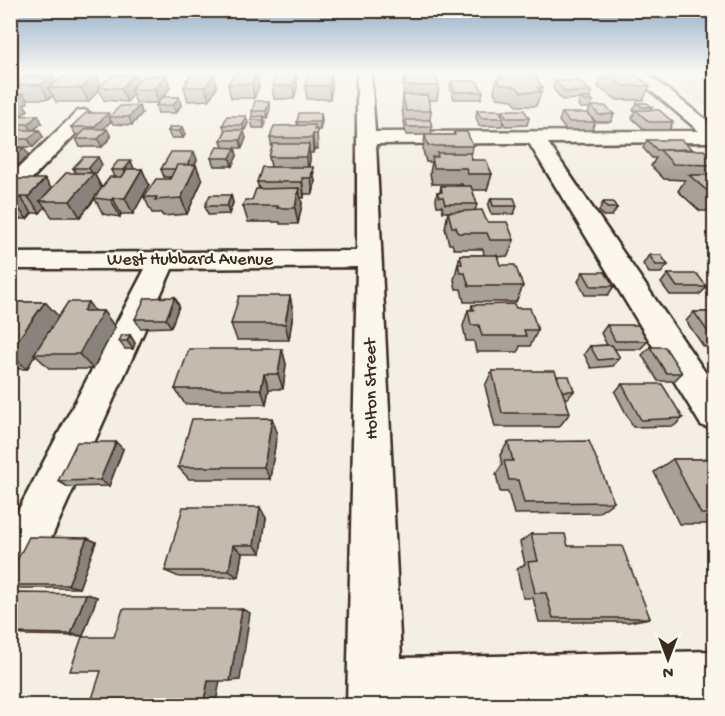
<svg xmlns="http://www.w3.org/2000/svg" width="725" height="716" font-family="'Gochi Hand',sans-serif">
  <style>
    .built { fill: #e5dfd4 }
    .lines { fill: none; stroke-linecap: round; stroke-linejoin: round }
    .minor-casing { stroke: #3b2a1e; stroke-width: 5 }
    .minor { fill: #fbf7ec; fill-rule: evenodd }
    .wall { fill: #a8a197; stroke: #3b2a1e; stroke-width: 1.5 }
    .shaded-wall { fill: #88837b; stroke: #3b2a1e; stroke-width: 1.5 }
    .building { fill: #c3bbb0; stroke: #3b2a1e; stroke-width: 1.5 }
    .labels { text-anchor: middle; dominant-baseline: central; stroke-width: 5; stroke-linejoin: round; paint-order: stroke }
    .street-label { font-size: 18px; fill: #3b2a1e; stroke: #fbf7ec }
  </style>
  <rect width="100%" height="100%" fill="#f3efe4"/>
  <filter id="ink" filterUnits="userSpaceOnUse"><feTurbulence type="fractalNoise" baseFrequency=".0167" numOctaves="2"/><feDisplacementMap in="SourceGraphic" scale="12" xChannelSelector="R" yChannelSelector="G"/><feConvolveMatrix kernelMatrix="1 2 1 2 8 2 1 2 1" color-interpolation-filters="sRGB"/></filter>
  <g filter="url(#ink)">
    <path class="built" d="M663,75H714V113Z"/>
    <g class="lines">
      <g class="minor-casing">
        <path id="minor" d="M15,73H32L10,87V76Z
          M357,73H371L375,132L699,131L630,73H646L714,126V142L548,143L714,385V430L701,425L529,143L376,144L401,658L714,651V705L347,706L357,267L172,269L40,563L24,570L10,564V526L145,269H10V253L357,251Z
          M84,110L93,115L90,119L18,193L10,194V176L78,111Z"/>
      </g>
      <use href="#minor" class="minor"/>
    </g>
    <path class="wall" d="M193,74L217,87L209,100L188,101L184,87L187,83L186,80Z
      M257,74L259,87L254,98H231L228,84Z
      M296,74L297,87L294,99H274L272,86Z
      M331,74L332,87L330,99H307L305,86Z
      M404,74L439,86L437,100H428L431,111L430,120L432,127L431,135H453L454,132L473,146L471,156L472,160L492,174L487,190H472L477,204L475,211L487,222L514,240L508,256L497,257L500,265L523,286L516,302H464L461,289H456L454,280L460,255H484L483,249H454L452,244H449L445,228L448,212H443L442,206H437L436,200L437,192H440L441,186H463L462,184H432L430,173L432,162H426L423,150L425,135H406L402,109L403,94H404L403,88Z
      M500,74L543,87L536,106H517L513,100L497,98L494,92L497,79L499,78Z
      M604,74L650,86L643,100H617L598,87Z
      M166,75L170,88L163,97H179L181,105L176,113H158L156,106L158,103H136L133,95L127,102L104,100L99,90L88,102H56L53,96L48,99H26L28,102L24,105L28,110L21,116L38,115L42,123L34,130H39L43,137L33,147H12L10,145V136L16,131H12L10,129V121L13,120H10V94H17L11,85L53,76L56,83L101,85L138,81Z
      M451,81L483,92L481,99H454L450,88Z
      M555,81L592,92L590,98L593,101L590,108H581L578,105L580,99L562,100L553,88Z
      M637,103L652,107L650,110L673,122L669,130H645L632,118L635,112L633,110Z
      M591,106L614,114L611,122H596L588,113Z
      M270,109L267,118H264L265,124L264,128H253L251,120L252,117V111Z
      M477,110L502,114L503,110L529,118L527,125L505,126L503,121L502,126H479L476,117Z
      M142,113L132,125L113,124L111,121L103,129L111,137L102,147H80L76,139L80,135H76L71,127L110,116Z
      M321,113L322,121L320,130H317L318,149H314L313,153H310V159L309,167L315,182L313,194H304V198H301L302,204L298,224H280V222H248L243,206L252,200L259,189L257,182L271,167L269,157L272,148L270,138L298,126L297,122Z
      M562,113L595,122L592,130H566L559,121Z
      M248,123L244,132L246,138L242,148H226H235L237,156L232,166H214L211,158L223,147L221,140L225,132L223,125Z
      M182,127L185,135L183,138H171L168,131Z
      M647,140L692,150L714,162V170L711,175H714V211H700L678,191L685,180L664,179L651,166L656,158H652L643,148Z
      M194,152L197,160L194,165H196L202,181L187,214L163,216L161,213H152L144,197L171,177H164L161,169Z
      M98,157L102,165L95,175L102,188L114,177L111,170L131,161L134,169H142L149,185L133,214H121L120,217L103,214L95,199L80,217H52L45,207L40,213H32L27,219H10V182L51,189L76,173L73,168Z
      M231,195L233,203L229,214L208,215L205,206Z
      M491,198L517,206L514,214H491L488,206Z
      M603,202L617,208L612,216H603L599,211Z
      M714,218V230L709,225Z
      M649,255L668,265L661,273H649L643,264Z
      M583,272L614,286L608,295H585L578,281Z
      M668,274L707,287L699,295H670L661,283Z
      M290,296L293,312L289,340H237L231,324Z
      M175,297L179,306L171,327L140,328L135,319Z
      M10,302H45L58,317L94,311H103L115,327L93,369H50L35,355L27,369H17L15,374L10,373Z
      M472,305L516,308L538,330L530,346H520L518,352H476L474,341H466L463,326L468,310H471Z
      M694,312H714V347H704L686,321Z
      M607,325L648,341L640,349H614L620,358L613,366L591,368L584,354L590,346L607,345L601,333Z
      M130,335L135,343L133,349H125L119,341Z
      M650,347L682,373L674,381H658L642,355Z
      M282,349L286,364L283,389H269L266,404H185L175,389Z
      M492,371L557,376L574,391L568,398H565L570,413L559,427H495L485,386Z
      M622,384L683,418L674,426L633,427L615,392Z
      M277,432L270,479H189L178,467Z
      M508,442L614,502L598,513L514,514L508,492H500L496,474L502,465L500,455Z
      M123,449L109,486L68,487L58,481Z
      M673,459H714V524H679L654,472Z
      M266,518L261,553H242L238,577H179L165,571Z
      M531,534L568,546L650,618L629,622H539L533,598H523L517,569L525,564L520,542Z
      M87,538L96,542L79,588H19L10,586V574Z
      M86,594L97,597L83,636L24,635L10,633L18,616L10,615V607Z"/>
    <path class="shaded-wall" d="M96,74L102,87H98L99,90L88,102L82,88Z
      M135,74L140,87L130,90L133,95L127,102L121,88Z
      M214,74L217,87L209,100L205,87Z
      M257,74L259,87L254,98L252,84Z
      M296,74L297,87L294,99L293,86Z
      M331,74L332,87L330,99L329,86Z
      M166,75L170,88L159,103L154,89Z
      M53,76L59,88H48L53,96L48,99L41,85Z
      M24,94L28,102L24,105L28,110L15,120L10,112V102L19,96Z
      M179,97L181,105L176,113L173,105Z
      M269,101L270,109L267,118L266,111Z
      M139,106L142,113L132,125L129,117Z
      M108,113L111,121L98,135L94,127Z
      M321,113L322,121L320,130V122Z
      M38,115L42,123L32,131L28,124Z
      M246,116L248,123L244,132L246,138L242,148L240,140L244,131L243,125Z
      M264,116L265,124L264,128L263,120Z
      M182,127L185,135L183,138L180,131Z
      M107,129L111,137L102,147L98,139Z
      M39,130L43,137L33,147L28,139Z
      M313,134L314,149L313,153L312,138Z
      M309,144L310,159L308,173L307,157Z
      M24,148L29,156L10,172V159Z
      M235,148L237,156L232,166L230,158Z
      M194,152L197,160L188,177L185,169Z
      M98,157L102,165L95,175L102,189L80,217L70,201L92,174L89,168Z
      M131,161L134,169L128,178L124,170Z
      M196,165L202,181L187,214L181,198Z
      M313,167L315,182L313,194L311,178Z
      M142,169L149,185L133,214L125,198Z
      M302,178L304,194V198L302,182Z
      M45,179L56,195L40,201L45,207L40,213L28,197Z
      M299,188L302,204L298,224L295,208Z
      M231,195L233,203L229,214L227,206Z
      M20,197L32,213L27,219L14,203Z
      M113,198L121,214L120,217L111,200Z
      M290,296L293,312L289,340L285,324Z
      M175,297L179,306L171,327L166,319Z
      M45,302L60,318L34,354L35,355L27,369L10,354V351Z
      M88,302L99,317L103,311L115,327L93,369L79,354L83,311Z
      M130,335L135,343L133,349L127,341Z
      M282,349L286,364L283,389L278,374Z
      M10,363L17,369L15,374L10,370Z
      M264,374L269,389L266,404L261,389Z
      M272,418L277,432L270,479L264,467Z
      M116,442L123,449L109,486L100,480Z
      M260,507L266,518L261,553L254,545Z
      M87,538L96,542L79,588L68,585Z
      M233,545L242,553L238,577L229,571Z
      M86,594L97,597L83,636L71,634Z
      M242,609L250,613L240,680L230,681Z
      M220,680L216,703L203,705L208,681Z"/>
    <path class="building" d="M69,74H96L82,88H48Z
      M135,74L121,88L98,87L114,75Z
      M193,74H214L205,87H184L189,80H186Z
      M234,74H257L252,84H228Z
      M276,74H296L293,86H272Z
      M308,74H331L329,86H305Z
      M404,74H435L439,86H406Z
      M500,74H532L543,87H537L541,92H521L517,87L500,84L497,79L503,78Z
      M604,74H635L650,86H623Z
      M166,75L154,89L130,90L143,76Z
      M25,76H53L41,85H11Z
      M451,81H477L483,92H455Z
      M555,81H579L592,92H565Z
      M10,94H24L20,97L19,96H10Z
      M403,95H427L431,111H406Z
      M10,96H19L10,102Z
      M162,97H179L173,105L156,106Z
      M581,98H589L593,101H584Z
      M255,101H269L266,111H252Z
      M637,103H647L652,107H642Z
      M120,106H139L129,117H109Z
      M591,106H605L614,114L599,115Z
      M477,110H499L504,118H481Z
      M503,110H524L529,118H507Z
      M636,110H659L673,122H649Z
      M86,113H108L94,127H71Z
      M299,113H321L320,122H297Z
      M562,113H587L595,122H569Z
      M38,115L28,124H10V121L18,116Z
      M227,116H246L243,125H223Z
      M264,116L263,120H251L252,117Z
      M406,120H430L432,127H407Z
      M315,125L314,130L317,129V134H313L312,138H270L274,126Z
      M170,127H182L180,131H168Z
      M86,129H107L98,139H76Z
      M18,130H39L28,139H10V136Z
      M226,130H244L240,140H221Z
      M454,132H467L473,146H428L425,135H455Z
      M647,140H681L692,149L657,150Z
      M273,144H309L307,157H269Z
      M217,147L235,148L230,158H211Z
      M10,148H24L10,159Z
      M660,150H704L714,162V165L673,164Z
      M171,152H194L187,165H177L175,169H161Z
      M437,153H470L472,160H486L492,174H468L466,168H434L432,157H438Z
      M83,157H98L89,168H73Z
      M118,161H131L124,170H111Z
      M177,165H196L181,198L155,200L157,197H144L156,179H170Z
      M262,167H313L311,178H302V182H257Z
      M127,169H142L125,198H113L111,200L94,198L110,177H122Z
      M66,173H94L70,201H40Z
      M689,175H714V195H712Z
      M14,179H45L28,197H20L14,203H10V182Z
      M441,186H471L477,204H445L443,197H439L437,192H442Z
      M299,188L295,208H277L278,206H243L245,200H252L256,189Z
      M210,195H231L227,206H205Z
      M491,198H514L517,206H493Z
      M603,202H613L617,208H607Z
      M482,210L487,222H507L514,240H490L487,233H458L456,227H452L448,212Z
      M460,255H497L500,265H515L523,286H469L465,273H460L458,264H462Z
      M649,255H661L668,265H656Z
      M583,272H605L614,286H591Z
      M668,274H697L707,287H677Z
      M239,296H290L285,324H231Z
      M175,297L166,319H135L145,298Z
      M10,302H45L10,351Z
      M68,302H88L83,311H103L79,354H34Z
      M514,304L516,308H530L538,330H524L526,336H482L479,325H471L468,310H474L472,305Z
      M694,312H714V339H713Z
      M607,325H638L648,341H615Z
      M122,335H130L127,341H119Z
      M612,345L620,358L598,360L590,346Z
      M650,347H665L682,373H666Z
      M189,349H282L278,374H264L261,389H175Z
      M492,371H555L570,413H502Z
      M557,376H569L574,391H562Z
      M622,384H662L683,418L641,420Z
      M272,418L264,467H178L192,419Z
      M589,441L614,502L524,503L518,480H509L504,461H513L508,442Z
      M77,442H116L100,480L58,481Z
      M673,459H714V514H701Z
      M183,507H260L254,545H233L229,571H165Z
      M531,534H565L568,546H622L650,618H553L546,593H535L528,562L538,561Z
      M29,537L87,538L68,585H10V574Z
      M17,593L86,594L71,634L10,633L18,614H10V607Z
      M123,609H242L230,681H208L203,705H90L101,671H70L82,637H114Z"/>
  </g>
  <linearGradient id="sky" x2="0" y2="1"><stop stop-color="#91aec9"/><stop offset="0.42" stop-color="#faf8f3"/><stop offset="1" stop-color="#faf8f3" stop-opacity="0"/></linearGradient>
  <rect width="725" height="173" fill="url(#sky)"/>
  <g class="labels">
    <g class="street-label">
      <text x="190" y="260">West Hubbard Avenue</text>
      <text transform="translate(372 389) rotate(-91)">Holton Street</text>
    </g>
  </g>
  <rect width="725" height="716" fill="none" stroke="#fbf7ec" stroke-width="36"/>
  <rect x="18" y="18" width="689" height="680" fill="none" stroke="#3b2a1e" stroke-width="2" filter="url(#ink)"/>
  <g transform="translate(668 659) rotate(180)" stroke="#fbf7ec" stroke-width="4.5" paint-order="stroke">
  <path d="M0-4.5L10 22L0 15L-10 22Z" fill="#3b2a1e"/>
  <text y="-9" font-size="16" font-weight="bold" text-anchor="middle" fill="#3b2a1e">N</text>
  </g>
</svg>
